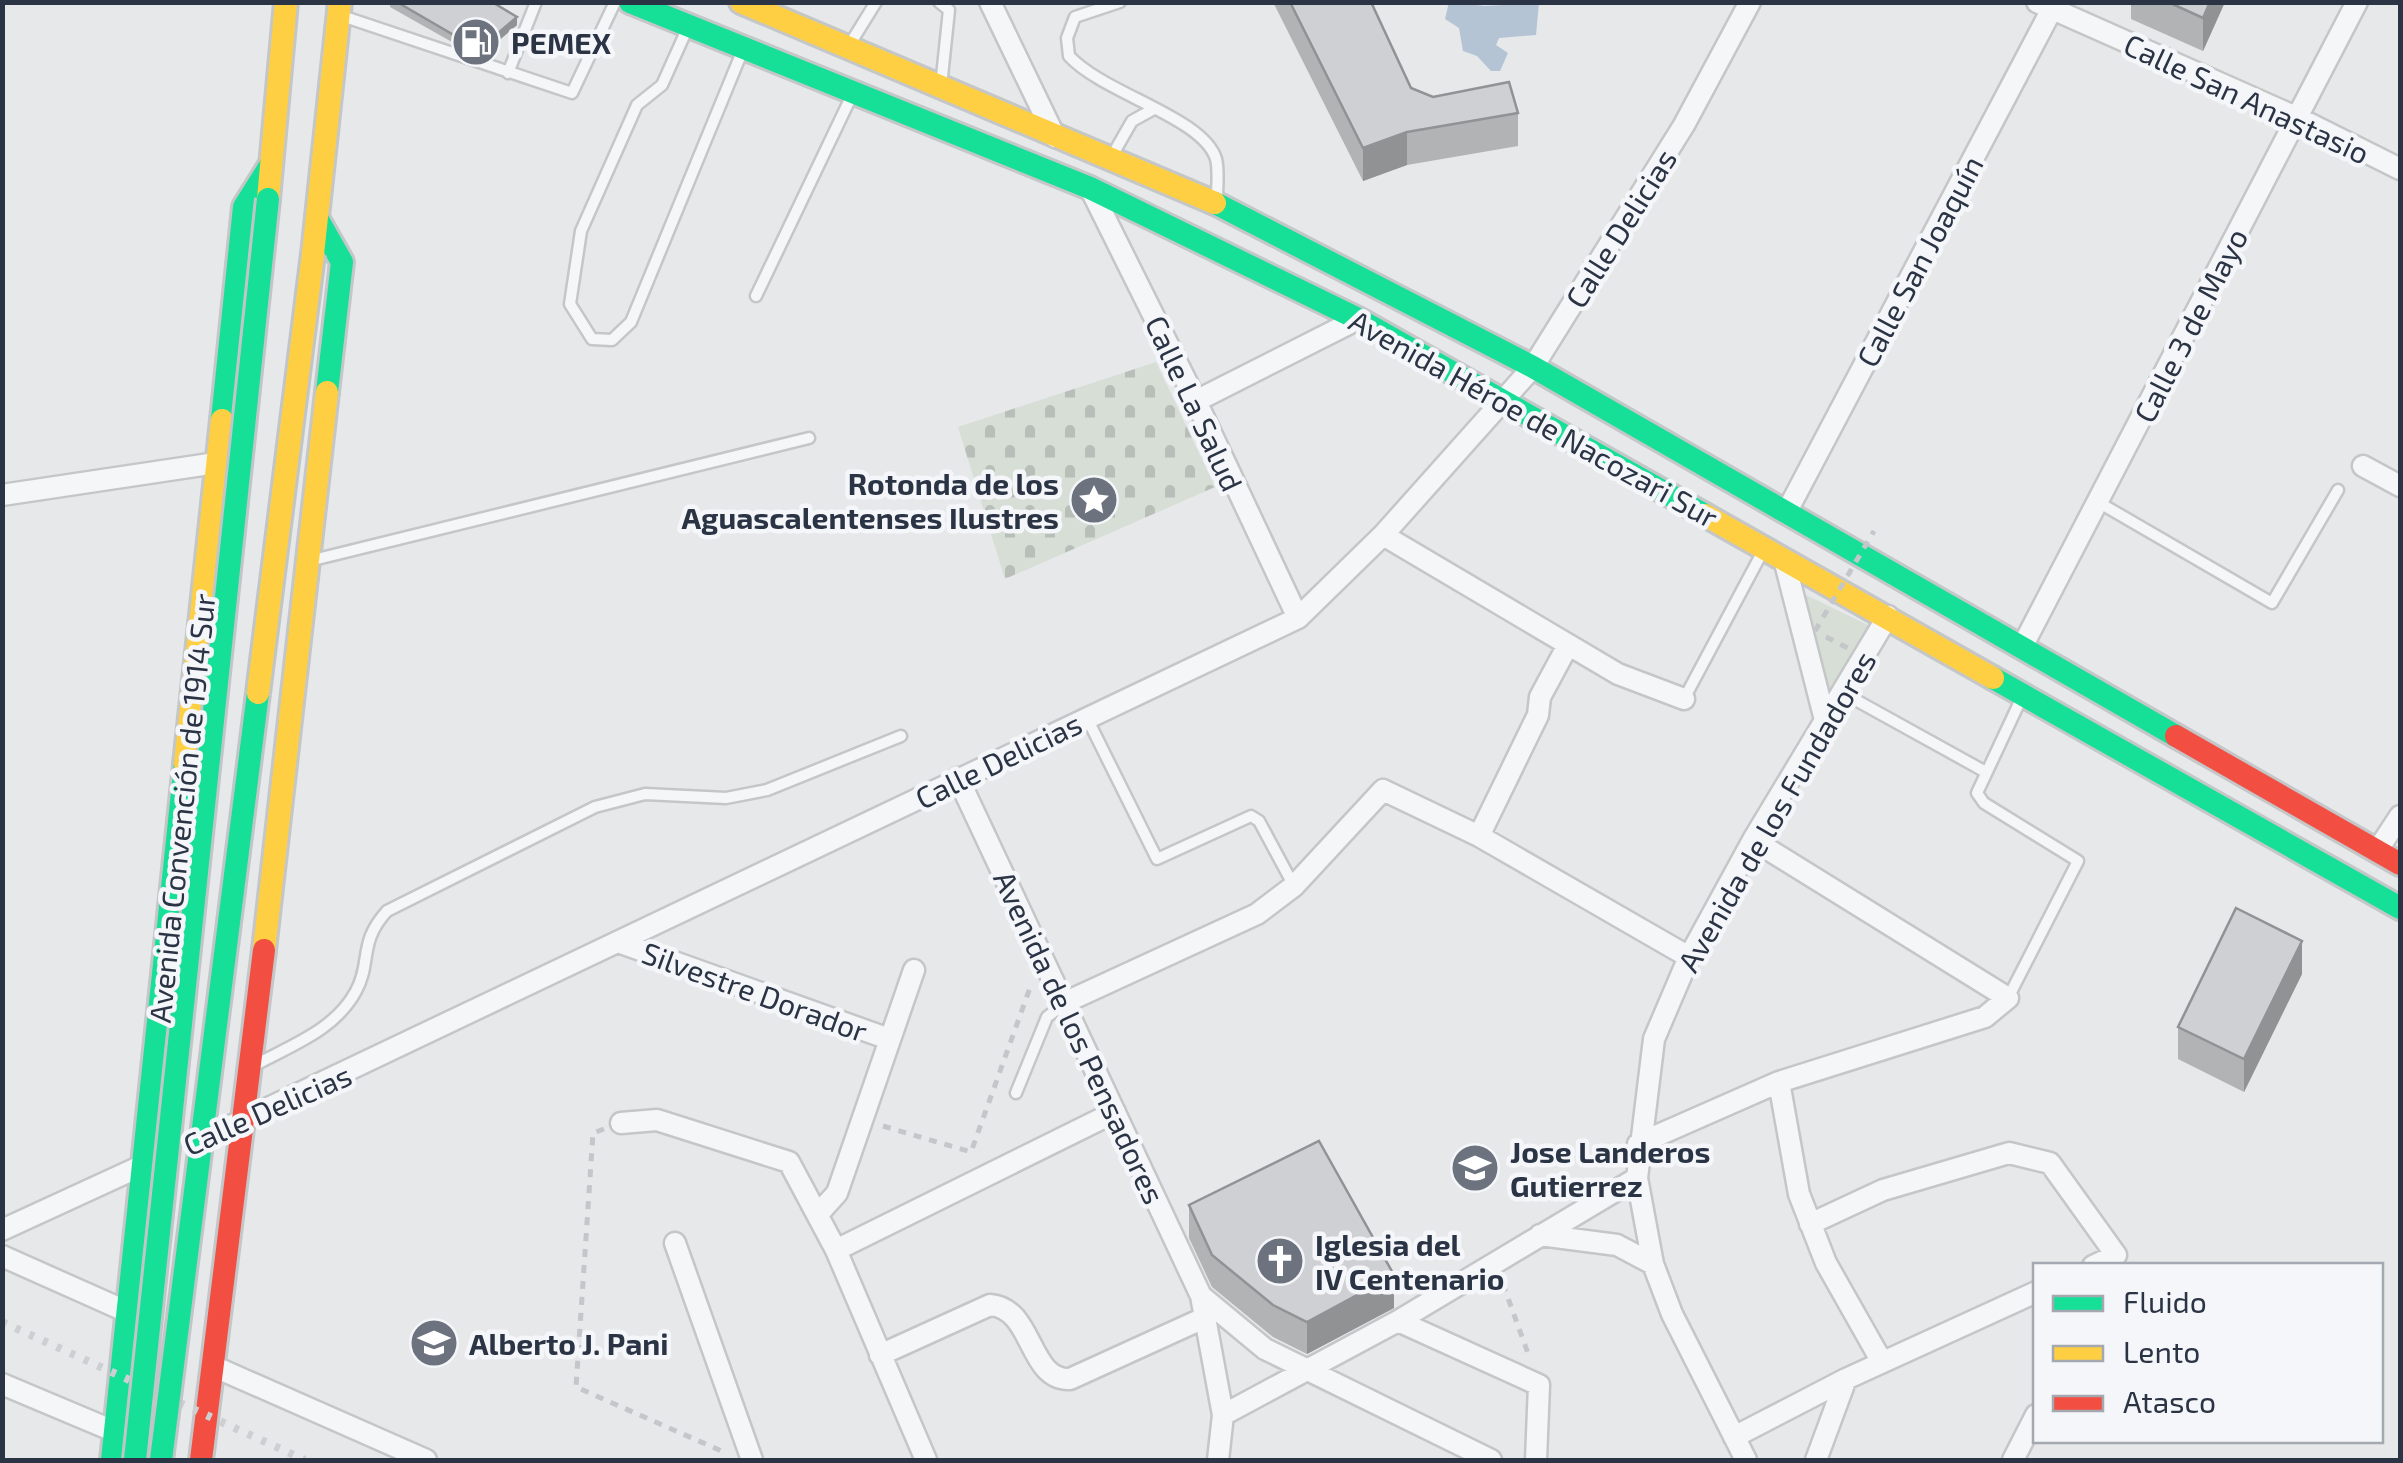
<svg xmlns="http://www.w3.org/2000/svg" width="2403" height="1463" font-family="'Exo 2',sans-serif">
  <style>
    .cemetery { fill: url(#cemetery-stones) }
    .park { fill: #d6ded6 }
    .water { fill: #b4c4d5 }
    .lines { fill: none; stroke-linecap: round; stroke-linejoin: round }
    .lane-casing { stroke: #c4c6c8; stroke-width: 15 }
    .street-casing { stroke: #c4c6c8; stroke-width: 25 }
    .fast-casing { stroke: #c4c6c8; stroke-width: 28 }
    .slow-casing { stroke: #c4c6c8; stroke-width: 28 }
    .jam-casing { stroke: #c4c6c8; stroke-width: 28 }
    .path { stroke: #c5c6ca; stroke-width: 5; stroke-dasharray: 8 8; stroke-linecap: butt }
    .lane { stroke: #f5f6f7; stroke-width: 10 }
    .street { stroke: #f5f6f7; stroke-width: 20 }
    .fast { stroke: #16e098; stroke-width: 22 }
    .slow { stroke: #ffcf43; stroke-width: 22 }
    .jam { stroke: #f24e42; stroke-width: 22 }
    .rail { stroke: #cecfd2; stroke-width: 8; stroke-dasharray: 5 10; stroke-linecap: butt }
    .fast-bridge-casing { stroke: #c2c5c8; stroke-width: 28; stroke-linecap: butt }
    .slow-bridge-casing { stroke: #c2c5c8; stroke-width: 28; stroke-linecap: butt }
    .path-bridge { stroke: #c5c6ca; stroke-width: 5; stroke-dasharray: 8 8; stroke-linecap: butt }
    .fast-bridge { stroke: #16e098; stroke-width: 22 }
    .slow-bridge { stroke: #ffcf43; stroke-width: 22 }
    .wall { fill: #b1b3b5 }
    .shaded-wall { fill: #909294 }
    .building { fill: #ced0d3; stroke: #909294; stroke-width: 2.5 }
    .labels { text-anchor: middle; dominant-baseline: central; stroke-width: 9; stroke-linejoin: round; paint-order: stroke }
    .poi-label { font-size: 30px; font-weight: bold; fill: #2b3445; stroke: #f4f6f9; text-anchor: start }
    .street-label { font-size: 30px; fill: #2b3445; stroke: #f4f6f9 }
  </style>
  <defs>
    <pattern id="cemetery-stones" width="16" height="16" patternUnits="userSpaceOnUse" patternTransform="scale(2.5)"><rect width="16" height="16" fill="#d6ded6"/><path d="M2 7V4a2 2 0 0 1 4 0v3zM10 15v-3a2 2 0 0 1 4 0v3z" fill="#b8bfb9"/></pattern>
  </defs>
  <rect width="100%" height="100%" fill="#e6e8ea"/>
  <path class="cemetery" d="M1156,362L1215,487L1005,579L958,427Z"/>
  <path class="park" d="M1804,594L1872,627L1829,702Z"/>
  <path class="water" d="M1449,2L1485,6L1539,3L1536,35L1499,38L1496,45L1508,53L1500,71H1491L1477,56L1463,51L1459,28L1445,19Z"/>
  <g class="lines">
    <g class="lane-casing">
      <path id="lane" d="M939,2L949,10L941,86
        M1120,2L1075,17L1067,38L1069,56C1104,94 1203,117 1216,159C1219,170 1217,186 1217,198
        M342,16L572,93L615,2
        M688,27L662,85L637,105L581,231L570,304L592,339L612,340L631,322L742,52
        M850,44L876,2
        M508,73L536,2
        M1112,156L1132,121L1152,110
        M756,296L853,93
        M2098,502L2272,603L2338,490
        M309,561L809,438
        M1843,693L1984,771
        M1684,699L1764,549
        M1087,718L1157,859L1251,816L1259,821L1294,886
        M2008,998L2078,861L1984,803L1977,793L2022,697
        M255,1065C292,1045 335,1030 356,991C372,961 358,943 387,911L595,807L645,794L726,798L767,790L901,736
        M1016,1093L1047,1017L1064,1004"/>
    </g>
    <g class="street-casing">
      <path id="street" d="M990,2L1055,137
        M2037,2L2298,118L2400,169
        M1090,188L1196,401L1298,618
        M1196,401L1358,319
        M2363,466L2400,486
        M2,495L216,463
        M1786,513L2052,9
        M1383,535L1618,674L1684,699
        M1784,559L1825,720
        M2022,647L2357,2
        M958,778L1201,1296L1223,1415L1218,1460
        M1479,836L1538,715L1540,697L1568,645
        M2377,851L2400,816
        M621,943L889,1039
        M1066,1002L1257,914L1294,886L1383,790L1479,836L1689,957
        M1779,1082L1799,1194L1826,1263L1882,1362
        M621,1123L657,1120L789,1162L836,1250L926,1460
        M197,1142L1298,618L1383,535L1533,367L1684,125L1750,2
        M1638,1144L1779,1082L1985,1017L2008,998L1753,840
        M819,1213L837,1193L914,970
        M1810,1224L1883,1190L2009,1153L2050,1163L2116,1255
        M2,1230L152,1161
        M1540,1235L1617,1245L1653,1264
        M675,1243L752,1460
        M836,1250L1115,1112
        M2,1256L130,1313
        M2093,1266L2116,1255
        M1201,1296L1265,1349L1491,1460
        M1398,1321L1539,1385L1536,1460
        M880,1355L990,1305C1034,1308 1028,1381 1070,1379L1204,1318
        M215,1367L426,1460
        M2,1384L116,1432
        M1223,1415L1398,1321L1637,1178
        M1734,1437L1846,1379L2036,1292
        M1746,1460L1672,1314L1653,1264L1637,1178L1654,1039L1689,957L1753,840L1888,616
        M1816,1460L1846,1379
        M2013,1460L2036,1415"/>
    </g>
    <g class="fast-casing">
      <path id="fast" d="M630,2L1090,188L1358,319L1705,515
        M1215,203L1533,367L2176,736
        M317,218L342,262L327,392
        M222,420L244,207L271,164
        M1993,678L2400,908
        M112,1460L185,764"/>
    </g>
    <g class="slow-casing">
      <path id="slow" d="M741,2L1215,203
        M268,199L286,2
        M313,254L340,2
        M1705,515L1993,678
        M185,764L222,420
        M264,950L327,392"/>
    </g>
    <g class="jam-casing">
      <path id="jam" d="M2176,736L2400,864
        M201,1460L264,950"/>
    </g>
    <path class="path" d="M1826,637L1848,648
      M883,1126L971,1152L1031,985
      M604,1129L593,1133L576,1387L726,1453
      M1503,1284L1530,1359"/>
    <use href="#lane" class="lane"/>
    <use href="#street" class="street"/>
    <use href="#fast" class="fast"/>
    <use href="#slow" class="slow"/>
    <use href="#jam" class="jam"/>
    <path class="rail" d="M2,1322L305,1460"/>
    <g class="fast-bridge-casing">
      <path id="fast-bridge" d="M135,1460L268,199
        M161,1460L258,693"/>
    </g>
    <g class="slow-bridge-casing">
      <path id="slow-bridge" d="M258,693L313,254"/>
    </g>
    <path class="path-bridge" d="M1815,631L1874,531"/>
    <use href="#fast-bridge" class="fast-bridge"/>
    <use href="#slow-bridge" class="slow-bridge"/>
  </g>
  <path class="wall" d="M390,2H492L517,25L483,54L459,46L390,7Z
    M1273,2H1371L1411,88L1433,97L1518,113V146L1407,165L1363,181Z
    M2131,2H2225L2203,51L2131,19Z
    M2302,974L2244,1092L2178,1059V1027Z
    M1189,1205L1394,1308L1307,1354L1273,1337L1212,1287L1189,1238Z"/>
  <path class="shaded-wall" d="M2210,2H2225L2203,51V18Z
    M517,17V25L483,54V46Z
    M1407,132V165L1363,181V148Z
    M2302,941V974L2244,1092V1059Z
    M1394,1275V1308L1307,1354V1322Z"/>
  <path class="building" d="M397,2H492L517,17L483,46L459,38Z
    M1290,2H1371L1411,88L1433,97L1509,82L1518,113L1407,132L1363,148Z
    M2168,2H2210L2203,18Z
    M2236,908L2302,941L2244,1059L2178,1027Z
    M1319,1141L1394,1275L1307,1322L1273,1305L1212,1255L1189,1205Z"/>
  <defs>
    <g id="fuel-disc" transform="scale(2.5)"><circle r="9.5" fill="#6c737f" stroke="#f4f6f9"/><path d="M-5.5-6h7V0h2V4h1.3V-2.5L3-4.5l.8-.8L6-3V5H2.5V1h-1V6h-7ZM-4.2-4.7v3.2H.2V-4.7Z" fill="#fff"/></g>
    <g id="sight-disc" transform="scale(2.5)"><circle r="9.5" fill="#6c737f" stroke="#f4f6f9"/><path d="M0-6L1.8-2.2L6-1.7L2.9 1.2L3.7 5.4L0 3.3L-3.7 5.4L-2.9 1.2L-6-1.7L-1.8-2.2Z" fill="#fff"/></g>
    <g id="school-disc" transform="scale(2.5)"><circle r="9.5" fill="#6c737f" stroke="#f4f6f9"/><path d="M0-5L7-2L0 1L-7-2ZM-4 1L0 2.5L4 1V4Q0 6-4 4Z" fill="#fff"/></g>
    <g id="church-disc" transform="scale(2.5)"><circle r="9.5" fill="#6c737f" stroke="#f4f6f9"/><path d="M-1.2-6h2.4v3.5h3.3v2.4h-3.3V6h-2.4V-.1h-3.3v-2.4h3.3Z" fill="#fff"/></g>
  </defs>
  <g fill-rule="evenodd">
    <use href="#fuel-disc" x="476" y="42"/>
    <use href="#sight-disc" x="1094" y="500"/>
    <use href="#school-disc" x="1475" y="1168"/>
    <use href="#church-disc" x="1280" y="1261"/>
    <use href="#school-disc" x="434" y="1343"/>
  </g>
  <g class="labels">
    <g class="poi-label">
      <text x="511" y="42">PEMEX</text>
      <text x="1059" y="483" text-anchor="end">Rotonda de los<tspan x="1059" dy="34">Aguascalentenses Ilustres</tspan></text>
      <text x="1510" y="1151">Jose Landeros<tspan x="1510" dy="34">Gutierrez</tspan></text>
      <text x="1315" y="1244">Iglesia del<tspan x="1315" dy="34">IV Centenario</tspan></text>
      <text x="469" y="1343">Alberto J. Pani</text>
    </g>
    <g class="street-label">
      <text transform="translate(2247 98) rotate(25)">Calle San Anastasio</text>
      <text transform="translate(1620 228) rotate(-58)">Calle Delicias</text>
      <text transform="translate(1919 261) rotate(-62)">Calle San Joaquín</text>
      <text transform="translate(2190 325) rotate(-63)">Calle 3 de Mayo</text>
      <text transform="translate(1195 403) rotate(65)">Calle La Salud</text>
      <text transform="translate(1534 418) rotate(29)">Avenida Héroe de Nacozari Sur</text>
      <text transform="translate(998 760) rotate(-26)">Calle Delicias</text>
      <text transform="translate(181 808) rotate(-84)">Avenida Convención de 1914 Sur</text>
      <text transform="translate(1776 811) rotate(-60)">Avenida de los Fundadores</text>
      <text transform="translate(755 991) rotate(20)">Silvestre Dorador</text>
      <text transform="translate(1080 1037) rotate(65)">Avenida de los Pensadores</text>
      <text transform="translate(267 1109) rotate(-24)">Calle Delicias</text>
    </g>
  </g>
  <rect width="2403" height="1463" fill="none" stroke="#2b3445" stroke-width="10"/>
  <rect x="2033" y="1263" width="350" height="180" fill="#f4f6f9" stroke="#a4a8b1" stroke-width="2.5"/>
  <rect x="2053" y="1296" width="50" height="15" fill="#16e098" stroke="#a4a8b1" stroke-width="2.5"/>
  <text x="2123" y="1313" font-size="30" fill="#2b3445">Fluido</text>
  <rect x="2053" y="1346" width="50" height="15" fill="#ffcf43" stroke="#a4a8b1" stroke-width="2.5"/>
  <text x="2123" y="1363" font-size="30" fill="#2b3445">Lento</text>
  <rect x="2053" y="1396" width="50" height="15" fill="#f24e42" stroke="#a4a8b1" stroke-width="2.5"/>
  <text x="2123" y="1413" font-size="30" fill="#2b3445">Atasco</text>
</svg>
